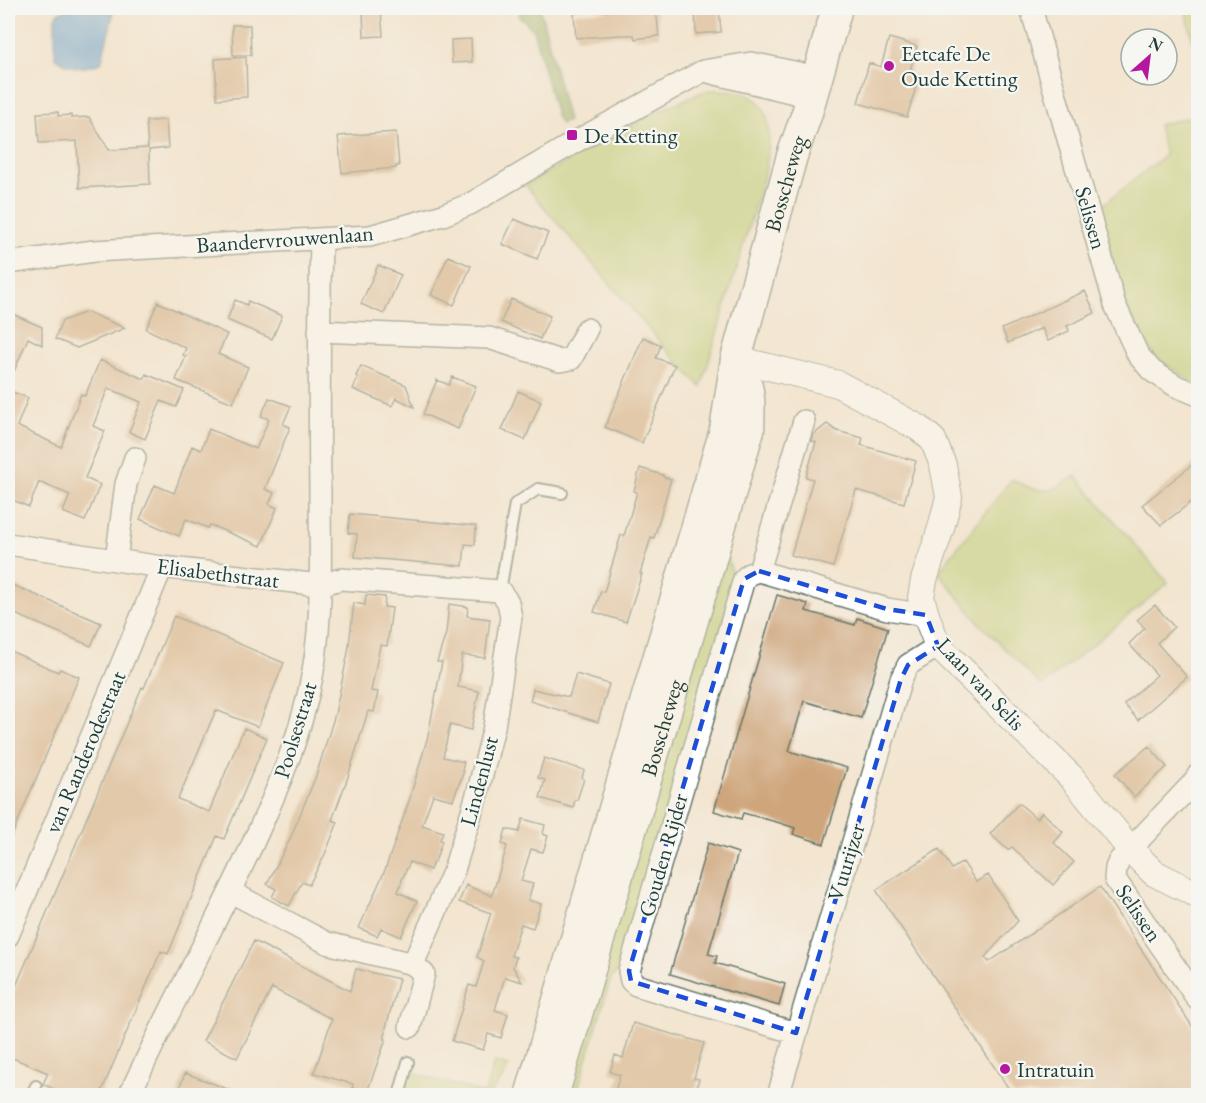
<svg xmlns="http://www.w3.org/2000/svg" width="1206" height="1103" font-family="'EB Garamond',serif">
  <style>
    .green { fill: #b9cd71; stroke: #6c8552; stroke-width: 1.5 }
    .forest { fill: #92b063; stroke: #58764c; stroke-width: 1.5 }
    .water { fill: #609fd2; stroke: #406e83; stroke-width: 1.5 }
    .building { fill: #cfa67b }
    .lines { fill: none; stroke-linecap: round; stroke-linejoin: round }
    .service-casing { stroke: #69786b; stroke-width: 14 }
    .minor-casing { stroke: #69786b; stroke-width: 24 }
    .tertiary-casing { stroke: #69786b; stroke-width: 28 }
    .secondary-casing { stroke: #69786b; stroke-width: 33 }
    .service { stroke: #fff; stroke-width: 10 }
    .minor { stroke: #fff; stroke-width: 21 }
    .tertiary { stroke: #fff; stroke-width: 26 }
    .secondary { stroke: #fff; stroke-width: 30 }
    .marked { fill: none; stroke: #1d4ed8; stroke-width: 4.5; stroke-dasharray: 12 8; stroke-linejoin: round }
    .poi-dot { fill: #b5179e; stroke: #f6f6f2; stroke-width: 2 }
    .labels { text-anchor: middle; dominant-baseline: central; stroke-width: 4.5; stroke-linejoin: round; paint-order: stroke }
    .poi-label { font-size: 22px; fill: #1f3d34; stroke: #f6f6f2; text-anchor: start }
    .street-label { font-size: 22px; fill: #1f3d34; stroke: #f6f6f2 }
  </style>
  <rect width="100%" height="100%" fill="#f6f6f2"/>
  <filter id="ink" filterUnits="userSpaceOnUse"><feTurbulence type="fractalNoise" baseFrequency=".0167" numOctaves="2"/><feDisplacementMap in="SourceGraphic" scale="12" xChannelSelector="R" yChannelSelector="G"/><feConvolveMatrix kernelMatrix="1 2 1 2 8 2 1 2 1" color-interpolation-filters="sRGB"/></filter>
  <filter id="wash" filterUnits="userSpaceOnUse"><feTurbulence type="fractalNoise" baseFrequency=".008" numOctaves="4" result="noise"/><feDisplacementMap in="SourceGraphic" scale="24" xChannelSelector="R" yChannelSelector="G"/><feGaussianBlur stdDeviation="1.35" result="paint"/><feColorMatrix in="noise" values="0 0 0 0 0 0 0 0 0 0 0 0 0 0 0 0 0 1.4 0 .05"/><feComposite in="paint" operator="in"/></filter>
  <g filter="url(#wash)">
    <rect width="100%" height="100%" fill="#f3e5d0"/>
    <path class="green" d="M1185,8H1198V63Z
      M707,90C717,91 730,89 740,92C777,102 770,141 766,169L701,387L672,356L525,185L658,111Z
      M1198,115V386L1156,357L1135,328L1116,274L1099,208L1165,155L1158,125Z
      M1076,476L1168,583L1042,686L981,625L938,572L1012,479C1041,495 1048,494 1076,476Z
      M727,557L735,581L622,967L611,978L576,1095L557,1096Z
      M494,1062L509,1066L502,1079L489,1095L403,1096L410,1072L485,1094Z"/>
    <path class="forest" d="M521,8H540L568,121L561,124L556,116L533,29L519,16Z"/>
    <path class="water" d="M68,8H110L113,15L101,63C81,69 73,70 55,58V18L59,12Z"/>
    <g id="blocks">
      <path class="building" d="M608,8H656L659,36L635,39L634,35H621L576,38L574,13L608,11Z
        M695,8H719L721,32L696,34Z
        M381,11L383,36L364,37L363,12Z
        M232,25H250L251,55H233Z
        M889,38L917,46L909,74L919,77L907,117L858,103L869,63L881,67Z
        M471,39L472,62L452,63L451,40Z
        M246,57L247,97L217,99L215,59Z
        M58,112V116L71,115V118L89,117L109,150L148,148L146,121L166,120L168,148L149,150L150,184L79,188L77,141L39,143L37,113Z
        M396,132L399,166H396V168L342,173L338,136Z
        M514,219L548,233L537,259L502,244Z
        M448,256L471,266L454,305L431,295Z
        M378,265L401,275L384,314L361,304Z
        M1085,291L1095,313L1067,326L1069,331L1048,341L1042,328L1008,343L1002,329Z
        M511,299L550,316L540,339L501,322Z
        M235,300L247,305L248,301L282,316L272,339L227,320Z
        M158,302L227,334L218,354L248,367L233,403L176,380L186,356L183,355L186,348L146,329Z
        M8,312L42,327V345L28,338L8,386Z
        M87,312L125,328L77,348L55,339L62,321Z
        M643,337L661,345L656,358L675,365L642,443L605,427Z
        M100,360L144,379L146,374L184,390L176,407L161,401L145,439L129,432L141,402L108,388L93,426L105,431L85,478L100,485L85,521L63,512L70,495L39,482L29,507L8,498V390L28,398L17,426L61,447L81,394L85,396Z
        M361,366L406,385L414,407L396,398L392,406L353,389L358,377L356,376Z
        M452,377L476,386L458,429L423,414L437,380L449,385Z
        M518,391L541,401L525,440L502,430Z
        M269,398L291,406L283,424L290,427L265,489L274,493L269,504L277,508L261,546L210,525L208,528L186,519L179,536L140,519L155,485L174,493L192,446L201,450L209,429L256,449L269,419L261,416Z
        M827,424L837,431L863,438L861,445L916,461L904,503L856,490L833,567L791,555L813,479L806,477L816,442L811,441L813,435Z
        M1198,460V497L1161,525L1142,505Z
        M640,468L663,475V477L671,479L654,538L651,537L640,574H642L626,622L594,612L601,591L604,592L621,535L624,536L637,492L634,491Z
        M350,514L476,526L475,545L465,544L463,566L355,557L357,534L348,533Z
        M8,583L101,623L91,646L8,611Z
        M366,595L385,597L384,607L392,608L387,646L380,645L371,691L378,692L374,712L368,711L348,777L332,820L338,822L325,854L309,885L302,882L289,906L272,897L276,889L267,884L290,839L316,776L335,714L348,653L354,603L365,605Z
        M777,595L808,604L806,611L855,625L857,618L888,628L861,718L804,701L789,751L847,768L824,844L793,834L795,828L780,823L743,813L741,819L714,811Z
        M449,604L468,607L467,616L490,619L485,658L462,655L458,687L479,691L471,730L450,725L443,757L464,762L462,770L464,771L453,800L433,795L422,825L443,832L440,840L442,841L435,862H433L430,870L410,862L403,877L398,892L417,901L401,937L381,928L377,936L359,928L385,870L409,801L428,736L442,662H437L446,633Z
        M1155,605L1174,627L1157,643L1187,677L1138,720L1124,704L1157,675L1129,644L1145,628L1137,620Z
        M174,616L284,663L258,727L216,710L178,799L209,812L244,728L267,738L224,839L217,836L168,954L161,951L100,1095H66L43,1084L48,1073L8,1056V1005L142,687L144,688Z
        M8,650L58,672L60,669L79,677L8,845Z
        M576,674L609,684L598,722L530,701L533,689L569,697Z
        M1149,746L1167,767L1134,797L1115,774Z
        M544,758L584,770L582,778L584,779L577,800H575L573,808L540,798L545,780L538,778Z
        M1019,803L1037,819L1042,812L1063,832L1054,843L1074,862L1053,885L1012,847L1008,850L990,834Z
        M523,819L545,825L543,834L548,836L543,852L531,849L521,881L533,884L528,900L541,904L533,928L521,924L511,956L516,957L513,967L522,982L505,977L495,1010L508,1014L501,1038L488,1034L483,1050L452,1041L469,985L476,987L484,961L477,957L491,913L459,902L466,885L492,896L507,846L502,844L506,829L519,832Z
        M708,843L738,853L708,954L717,956L715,963L785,984L779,1006L670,974Z
        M939,849L952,869L963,862L976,882L988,875L1018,921L985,957L989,962L1100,887L1198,1035V1095H1013L876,890Z
        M254,941L350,991L356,969L399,979L385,1031L386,1032L384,1039H386L367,1092L352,1088L353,1084L314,1073L332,1019L272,988L237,1058L203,1041Z
        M633,1023L704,1043L694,1078L699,1079L694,1095H614L620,1075L610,1072L615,1055L623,1058Z
        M185,1073L241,1094L240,1095H177Z"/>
    </g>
  </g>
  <g filter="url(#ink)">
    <use href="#blocks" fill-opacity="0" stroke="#69786b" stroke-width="1.5"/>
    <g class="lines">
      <g class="service-casing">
        <path id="service" d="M500,591L515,504L538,489L562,493
          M31,1096L36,1086
          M399,1096L408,1062"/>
      </g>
      <g class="minor-casing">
        <path id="minor" d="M1031,8L1115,305L1138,355L1152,371L1176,386L1198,395
          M712,73L811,97
          M8,263L94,251L370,236L443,215L470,204L575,142L703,71L751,63L817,77
          M319,331L489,338L560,361L571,359L587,329
          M8,544L162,567L320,585L341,579L500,591L508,602L511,617L494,727L478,791L454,870L413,964L424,974L410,1027
          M116,560L126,484L135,458
          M759,571L804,421
          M1198,775L1195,781L1119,861L1116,868L1115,879L1198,1000
          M231,892L327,943L413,964
          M8,936L162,567
          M796,1033L636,985L631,981L629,971L744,579L749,574L759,571L887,609L926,615
          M129,1096C170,1006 218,921 258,832C279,786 298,740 309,691C324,627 320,559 320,493C319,409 319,324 321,240
          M778,1096L901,679L908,665L938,646"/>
      </g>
      <g class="tertiary-casing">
        <path id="tertiary" d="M736,359L838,384L919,428L933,440L943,465L949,497L941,528L924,580L921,597L926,615L938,646L1072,778L1130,849L1154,873L1198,895"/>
      </g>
      <g class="secondary-casing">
        <g id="secondary">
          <path id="s1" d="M530,1096L725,430L736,359L792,156L807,113L837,8"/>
          <path id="s2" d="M553,1096L749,430C750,405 751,390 740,367"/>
        </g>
      </g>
      <use href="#service" class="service"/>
      <use href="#minor" class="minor"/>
      <use href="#tertiary" class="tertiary"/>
      <use href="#secondary" class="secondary"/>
    </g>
  </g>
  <path d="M0 0H1206V1103H0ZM759,571L887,609L926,615L938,646L908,665L901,679L796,1033L631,981L629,971L744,579Z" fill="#f3e5d0" fill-opacity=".55" fill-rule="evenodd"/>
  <path class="marked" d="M759,571L887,609L926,615L938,646L908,665L901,679L796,1033L631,981L629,971L744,579Z"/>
  <g class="poi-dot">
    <circle cx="889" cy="66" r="6"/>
    <rect x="566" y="129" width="12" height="12" rx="3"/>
    <circle cx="1005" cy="1069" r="6"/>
  </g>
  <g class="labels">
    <g class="poi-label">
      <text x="901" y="53">Eetcafe De<tspan x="901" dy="25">Oude Ketting</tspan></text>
      <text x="584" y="135">De Ketting</text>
      <text x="1017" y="1069">Intratuin</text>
    </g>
    <g class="street-label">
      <text stroke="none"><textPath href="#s1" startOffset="948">Bosscheweg</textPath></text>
      <text transform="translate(1091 218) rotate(74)">Selissen</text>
      <text transform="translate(285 239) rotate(-4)">Baandervrouwenlaan</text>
      <text transform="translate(218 573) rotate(7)">Elisabethstraat</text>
      <text transform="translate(981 684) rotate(47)">Laan van Selis</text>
      <text stroke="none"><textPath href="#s2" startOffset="384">Bosscheweg</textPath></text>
      <text transform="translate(295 730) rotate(-73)">Poolsestraat</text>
      <text transform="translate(85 752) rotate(-67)">van Randerodestraat</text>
      <text transform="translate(479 781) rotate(-75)">Lindenlust</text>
      <text transform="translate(663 855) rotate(-74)">Gouden Rijder</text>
      <text transform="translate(846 862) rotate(-73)">Vuurijzer</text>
      <text transform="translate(1139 913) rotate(56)">Selissen</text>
    </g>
  </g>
  <rect width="1206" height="1103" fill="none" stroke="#f6f6f2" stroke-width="30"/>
  <g transform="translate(1149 57) rotate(28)"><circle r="28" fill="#f6f6f2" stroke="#a0aca6" stroke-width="1.5"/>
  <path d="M0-4.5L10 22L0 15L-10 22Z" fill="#b5179e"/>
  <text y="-9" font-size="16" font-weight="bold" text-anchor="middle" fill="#1f3d34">N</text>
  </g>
</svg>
